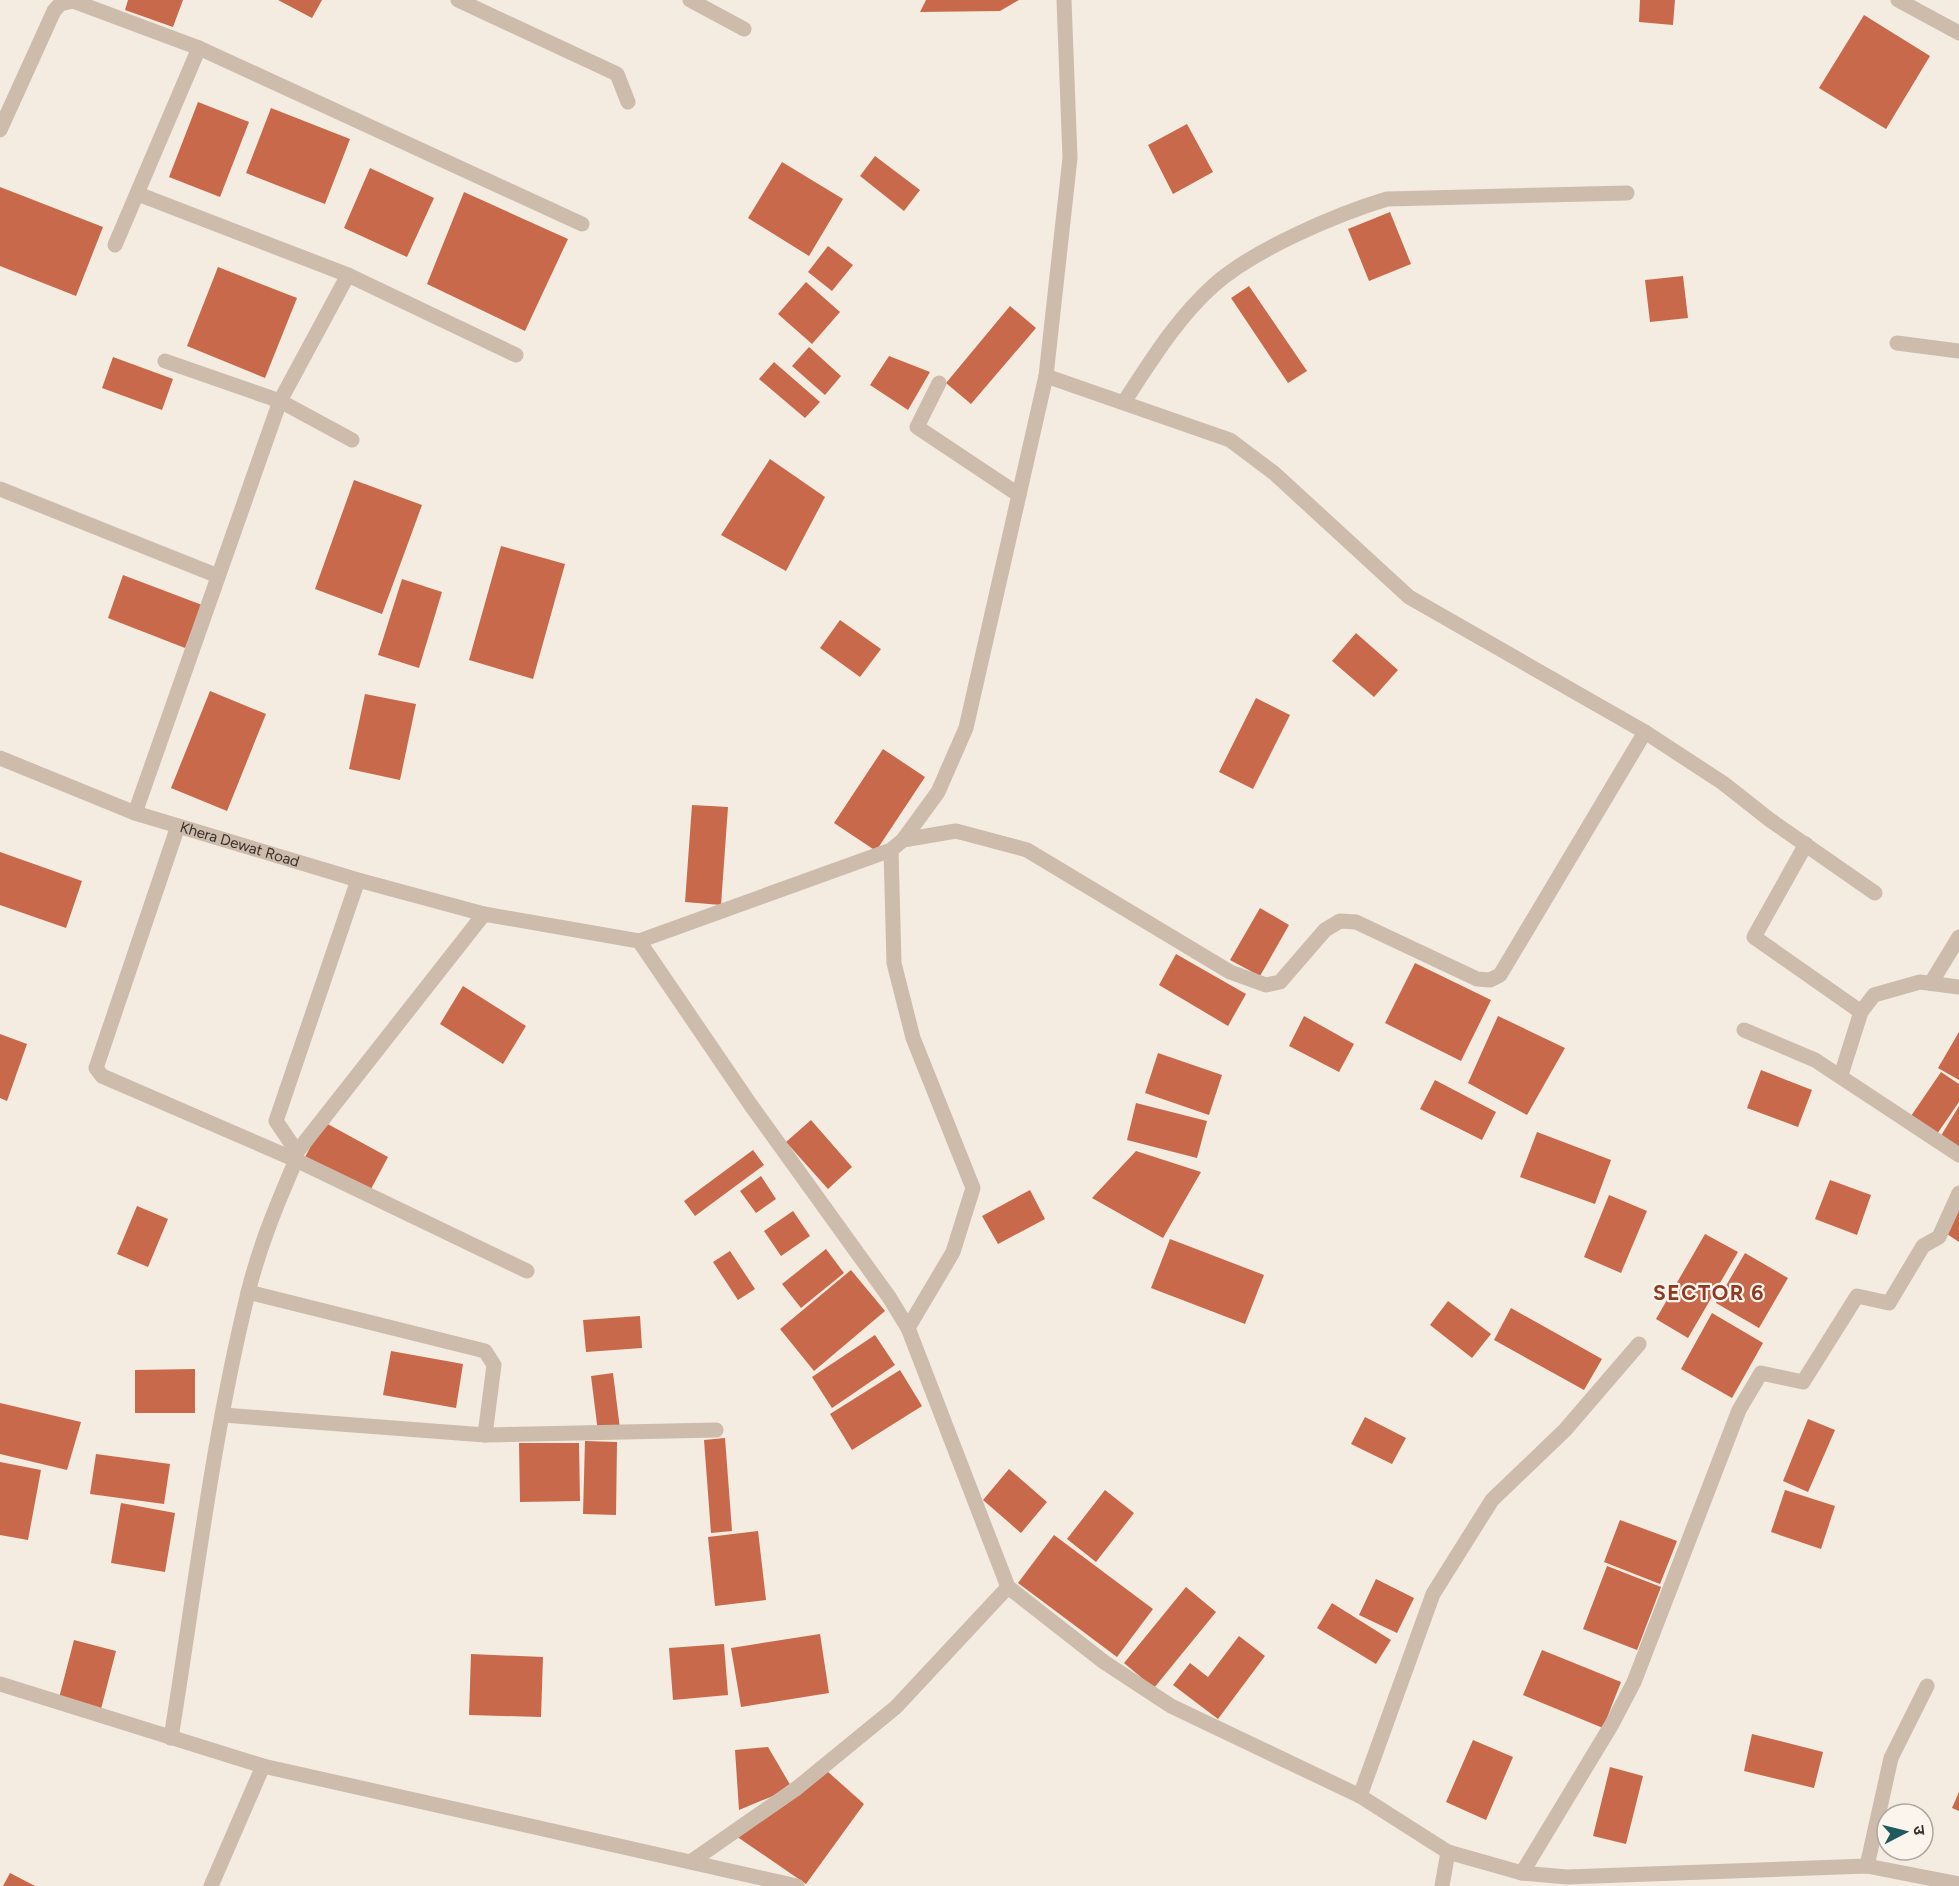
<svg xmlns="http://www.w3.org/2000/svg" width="1959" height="1886" font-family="Figtree,'Noto Sans Devanagari',sans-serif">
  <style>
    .building { fill: #c8694b }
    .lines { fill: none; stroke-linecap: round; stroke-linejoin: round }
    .minor { stroke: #cdbbac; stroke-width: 15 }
    .labels { text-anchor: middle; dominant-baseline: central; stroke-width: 4.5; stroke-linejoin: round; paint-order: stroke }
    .street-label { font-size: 15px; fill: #3b302b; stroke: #fbf5ee }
    .district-label { font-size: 21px; font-weight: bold; letter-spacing: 1.5px; fill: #8c3b22; stroke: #fbf5ee }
  </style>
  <rect width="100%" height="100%" fill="#f4ebe1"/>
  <path class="building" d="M128,0H183L173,27L125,10Z
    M278,0H322L312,18Z
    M926,0H1019L1000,11L920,12Z
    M1640,0H1675L1673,25L1639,22Z
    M1864,15L1930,56L1886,129L1819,88Z
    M198,102L249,122L220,197L169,177Z
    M271,108L350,139L325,204L246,173Z
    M1187,124L1213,172L1173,194L1148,145Z
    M875,156L920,190L904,211L860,176Z
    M782,162L843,199L809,256L748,218Z
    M370,168L434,198L407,257L344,228Z
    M0,187L103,227L76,296L0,266Z
    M464,192L568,239L525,331L427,284Z
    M1390,212L1411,264L1369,281L1348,229Z
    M828,246L853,265L832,291L808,272Z
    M218,267L297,298L265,378L187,346Z
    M1683,276L1688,318L1650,322L1645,280Z
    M806,282L840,312L812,344L778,314Z
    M1249,286L1307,371L1288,383L1231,298Z
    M1010,306L1036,328L971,404L946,383Z
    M809,347L841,376L825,395L792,366Z
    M889,356L930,372L908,410L870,385Z
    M113,357L173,379L162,410L102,388Z
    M774,362L820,402L805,418L759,379Z
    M770,459L825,497L786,571L721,535Z
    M354,480L422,505L382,614L315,589Z
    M501,546L565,564L533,679L469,660Z
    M123,575L202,605L185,648L108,618Z
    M402,579L442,592L419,668L378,655Z
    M840,620L881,649L860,677L820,648Z
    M1356,633L1398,670L1374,697L1332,661Z
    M210,691L266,714L227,811L171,788Z
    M365,694L416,704L400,780L349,769Z
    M1256,698L1290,715L1253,789L1219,772Z
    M883,749L925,777L876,851L834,823Z
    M692,805L728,807L721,905L685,902Z
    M0,852L82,881L66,928L0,905Z
    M1260,908L1289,925L1260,976L1230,960Z
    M1176,954L1246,994L1228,1026L1159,985Z
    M1415,963L1491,1000L1461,1061L1385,1023Z
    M463,986L526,1026L503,1064L440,1024Z
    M1304,1016L1354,1044L1339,1072L1289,1046Z
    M1498,1016L1565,1048L1527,1115L1468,1083Z
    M1959,1032V1080L1938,1068Z
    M0,1034L27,1044L7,1101L0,1098Z
    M1158,1053L1222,1075L1209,1115L1145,1093Z
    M1761,1070L1812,1090L1798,1127L1747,1108Z
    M1941,1072L1959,1084V1102L1937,1134L1911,1116Z
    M1435,1080L1496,1112L1482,1140L1420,1109Z
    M1136,1103L1207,1121L1197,1158L1127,1140Z
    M1959,1106V1151L1939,1139Z
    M811,1120L852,1167L828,1189L786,1142Z
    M324,1122L388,1157L370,1191L305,1157Z
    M1537,1132L1611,1160L1595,1204L1520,1177Z
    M753,1150L764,1165L695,1216L684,1201Z
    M1136,1151L1201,1172L1163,1238L1092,1198Z
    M761,1176L776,1199L756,1213L740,1191Z
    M1830,1180L1871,1195L1857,1235L1815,1219Z
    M1030,1190L1045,1219L998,1244L982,1216Z
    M1609,1195L1647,1211L1621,1273L1584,1257Z
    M1959,1202V1242L1944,1232Z
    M137,1206L168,1219L148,1267L117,1254Z
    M793,1211L810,1236L781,1256L764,1231Z
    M1705,1234L1738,1252L1688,1338L1656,1319Z
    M1170,1239L1264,1275L1245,1324L1151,1288Z
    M826,1249L844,1273L801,1308L782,1284Z
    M730,1251L755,1289L738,1300L713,1262Z
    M1745,1253L1788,1278L1759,1328L1716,1303Z
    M851,1270L885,1311L814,1371L780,1329Z
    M1448,1301L1491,1334L1472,1358L1430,1325Z
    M1511,1308L1602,1359L1584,1390L1494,1340Z
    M1712,1313L1763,1343L1732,1398L1681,1369Z
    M640,1316L642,1348L586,1352L583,1320Z
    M875,1335L895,1365L832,1408L812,1377Z
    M391,1351L463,1364L456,1408L383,1395Z
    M195,1369V1413H135V1370Z
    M900,1370L922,1406L852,1450L830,1414Z
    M613,1373L620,1429L598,1432L591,1376Z
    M0,1403L81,1422L67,1470L0,1454Z
    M1365,1417L1406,1438L1392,1464L1351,1444Z
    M1808,1419L1835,1430L1808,1492L1783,1481Z
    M725,1438L732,1531L711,1533L704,1440Z
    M585,1441L617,1442L616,1515L583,1514Z
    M519,1443H579L580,1501L520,1502Z
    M96,1454L170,1464L164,1504L90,1494Z
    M0,1462L41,1470L28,1540L0,1535Z
    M1009,1469L1047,1502L1021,1533L983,1500Z
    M1105,1490L1134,1513L1096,1562L1067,1539Z
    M1785,1490L1835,1506L1821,1549L1771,1532Z
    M121,1503L175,1513L165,1572L111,1563Z
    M1620,1520L1677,1541L1660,1584L1604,1562Z
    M758,1531L766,1600L715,1606L708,1537Z
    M1054,1535L1153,1609L1117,1657L1018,1583Z
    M1607,1566L1661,1587L1637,1650L1583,1629Z
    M1376,1579L1414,1598L1397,1633L1359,1615Z
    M1186,1587L1216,1612L1154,1688L1124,1663Z
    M1332,1603L1391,1640L1376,1664L1317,1628Z
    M820,1634L829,1693L741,1707L731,1648Z
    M1239,1636L1265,1656L1218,1719L1173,1685L1190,1663L1208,1677Z
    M74,1640L116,1651L101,1709L59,1698Z
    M724,1644L728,1695L673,1700L669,1648Z
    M1542,1650L1621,1682L1603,1728L1523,1695Z
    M471,1654L543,1657L541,1717L469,1715Z
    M1752,1734L1823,1752L1814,1788L1744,1771Z
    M1473,1740L1513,1757L1486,1820L1446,1802Z
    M768,1747L792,1788L739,1810L735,1750Z
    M1610,1767L1643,1776L1626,1844L1593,1836Z
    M827,1771L864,1804L806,1884L736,1836Z
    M1959,1792V1811L1952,1808Z
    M10,1873L35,1886H3Z"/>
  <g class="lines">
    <g class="minor">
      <path d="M458,0L617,74L628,102"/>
      <path d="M690,0L744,29"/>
      <path d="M1898,0L1959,33"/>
      <path d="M0,130L54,11L60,4L73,1L199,48L582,224"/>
      <path d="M138,194L348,275L516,355"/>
      <path d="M115,245L199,48"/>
      <path d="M1897,343L1959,351"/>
      <path d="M165,361L280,401L352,440"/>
      <path d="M1046,376L1230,440L1274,473L1409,597L1645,732L1723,783L1770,820L1875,893"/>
      <path d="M939,383L917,427L1019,495"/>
      <path d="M1124,402C1151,361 1177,318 1214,285C1253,250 1337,214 1387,199L1627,193"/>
      <path d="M0,489L218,576"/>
      <path id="s1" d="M0,758L135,813L358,880L484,914L639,941L891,850L903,840L938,792L966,728L1046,376L1070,158L1064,0"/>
      <path d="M135,813L280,401L348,275"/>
      <path d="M178,826L96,1068L102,1076L296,1160L527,1271"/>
      <path d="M903,840L956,831L1027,850L1230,972L1266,985L1280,982L1325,930L1340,921L1356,922L1477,979L1490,980L1500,975L1645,732"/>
      <path d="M1806,844L1754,937L1861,1012"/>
      <path d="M891,850L894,963L913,1038L973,1188L953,1252L908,1328"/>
      <path d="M639,941L750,1104L889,1297L908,1328L1008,1587L1104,1662L1171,1706L1360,1796L1448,1852L1522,1873L1567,1877L1867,1866L1959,1884"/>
      <path d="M1931,983L1959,937"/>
      <path d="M1744,1030L1815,1060L1959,1155"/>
      <path d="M1841,1075L1861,1012L1874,995L1920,982L1959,987"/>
      <path d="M297,1152L276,1121L358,880"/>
      <path d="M248,1292L485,1351L494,1365L485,1435"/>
      <path d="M223,1415L485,1435L716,1430"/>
      <path d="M0,1684L263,1766L797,1886"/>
      <path d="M171,1738C195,1590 212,1439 248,1293C259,1247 277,1204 296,1160L297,1152L484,914"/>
      <path d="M1360,1796L1433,1594L1492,1500L1565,1430L1639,1344"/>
      <path d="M692,1861L797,1788L896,1707L1008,1587"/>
      <path d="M1867,1866L1891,1758L1927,1686"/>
      <path d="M1522,1873L1612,1724L1634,1682L1739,1410L1761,1373L1803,1382L1857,1296L1889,1303L1923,1246L1939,1237L1959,1193"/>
      <path d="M211,1886L263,1766"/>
      <path d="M1442,1886L1448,1852"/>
    </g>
  </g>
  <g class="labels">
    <g class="street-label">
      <text stroke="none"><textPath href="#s1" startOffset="255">Khera Dewat Road</textPath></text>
    </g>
    <g class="district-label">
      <text x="1709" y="1292">SECTOR 6</text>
    </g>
  </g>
  <g transform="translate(1905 1832) rotate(83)"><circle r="28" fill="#fbf5ee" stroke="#aea6a0" stroke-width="1.5"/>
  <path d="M0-4.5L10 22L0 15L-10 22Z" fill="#1f5a5e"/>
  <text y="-9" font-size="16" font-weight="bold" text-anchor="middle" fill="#3b302b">उ</text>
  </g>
</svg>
